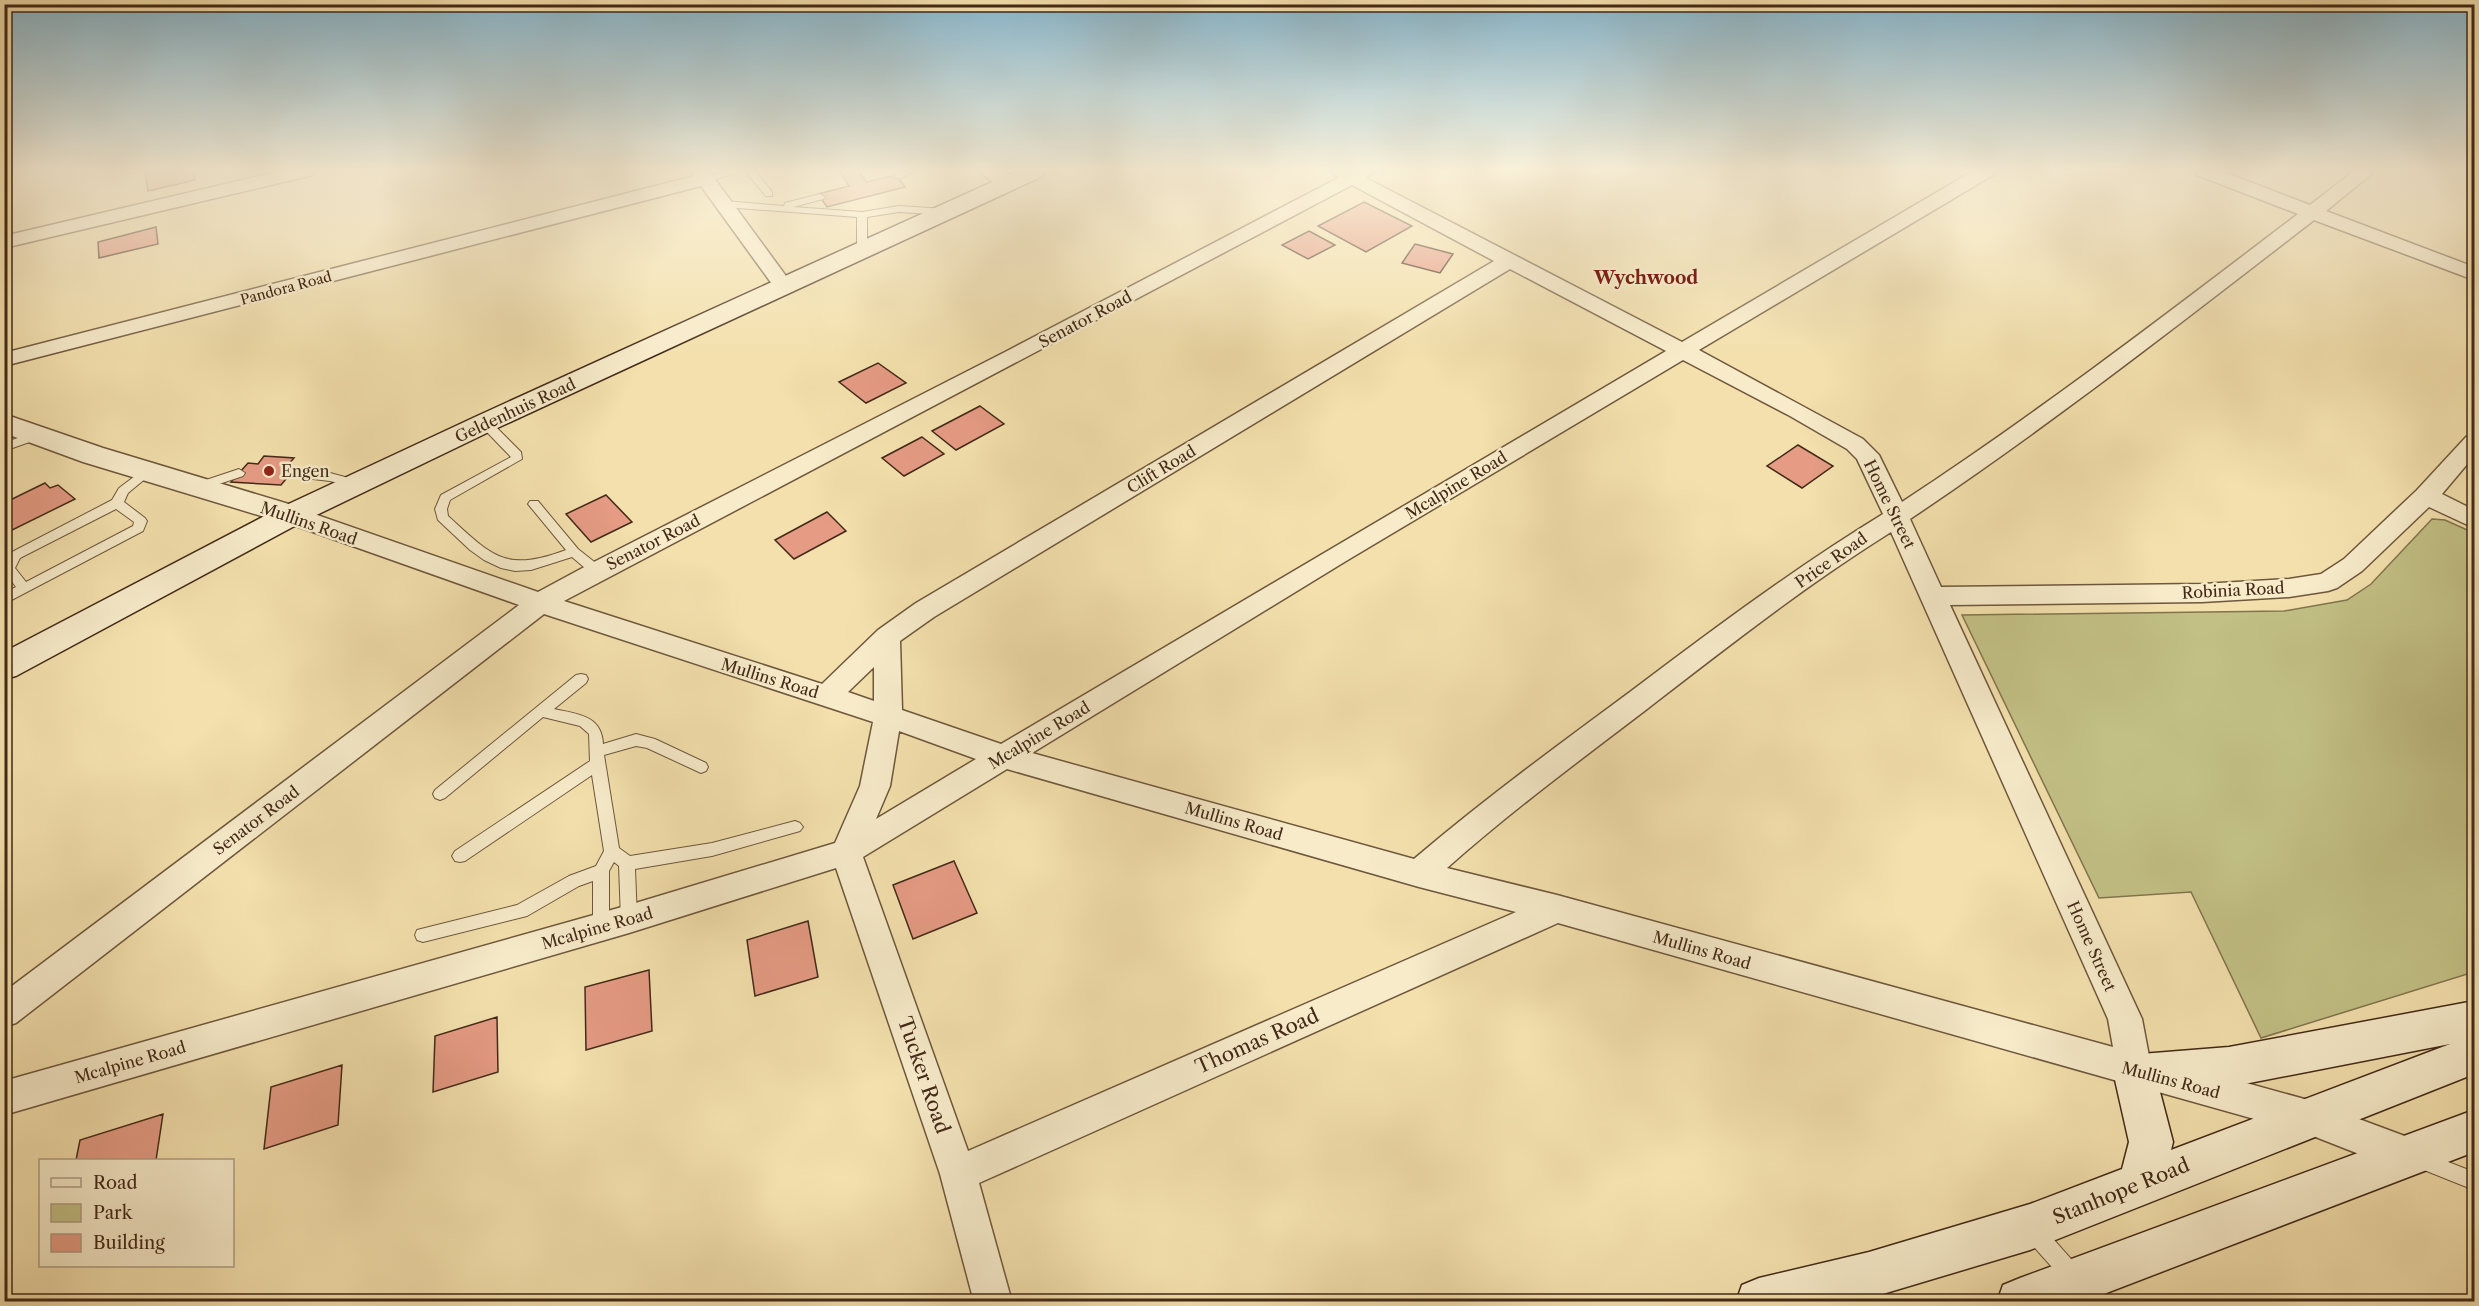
<svg xmlns="http://www.w3.org/2000/svg" width="2479" height="1306" font-family="'Libre Caslon Text',serif">
  <style>
    .green { fill: #c2c085; stroke: #82744e; stroke-width: 1.5 }
    .building { fill: #e59b84; stroke: #422917; stroke-width: 1.5 }
    .lines { fill: none; stroke-linecap: round; stroke-linejoin: round }
    .service-casing { stroke: #6e573c; stroke-width: 2 }
    .minor-casing { stroke: #6e573c; stroke-width: 3 }
    .tertiary-casing { stroke: #6e573c; stroke-width: 3 }
    .secondary-casing { stroke: #422917; stroke-width: 3 }
    .service { fill: #f7ebca; fill-rule: evenodd }
    .minor { fill: #f7ebca; fill-rule: evenodd }
    .tertiary { fill: #f7ebca; fill-rule: evenodd }
    .secondary { fill: #f7ebca; fill-rule: evenodd }
    .poi-dot { fill: #8f2418; stroke: #f7ebca; stroke-width: 2 }
    .labels { text-anchor: middle; dominant-baseline: central; stroke-width: 5; stroke-linejoin: round; paint-order: stroke }
    .far-street-label { font-size: 14px; fill: #422917; stroke: #f7ebca }
    .street-label { font-size: 16px; fill: #422917; stroke: #f7ebca }
    .poi-label { font-size: 16px; fill: #422917; stroke: #f7ebca; text-anchor: start }
    .far-district-label { font-size: 18px; font-weight: bold; fill: #7a1f14; stroke: #f7ebca }
    .near-street-label { font-size: 20px; fill: #422917; stroke: #f7ebca }
  </style>
  <rect width="100%" height="100%" fill="#f3e0ad"/>
  <filter id="stains"><feTurbulence type="fractalNoise" baseFrequency=".00333" numOctaves="4"/><feColorMatrix values="0 0 0 0 .2 0 0 0 0 .09 0 0 0 0 .02 0 0 0 .5 -.17"/></filter>
  <radialGradient id="worn" r=".72"><stop offset=".6" stop-color="#630" stop-opacity="0"/><stop offset="1" stop-color="#630" stop-opacity=".3"/></radialGradient>
  <path class="green" d="M2432,519L2445,520L2474,533V972L2261,1038L2191,892L2099,898L1962,615L2284,611L2347,600L2371,584Z"/>
  <path class="building" d="M145,171H193L195,180L148,191Z
    M840,171H859L866,182L896,175L905,187L827,207L818,194L849,186Z
    M1364,202L1412,226L1366,252L1318,226Z
    M156,227L158,244L99,258L98,242Z
    M1309,231L1335,245L1308,259L1282,245Z
    M1415,244L1453,254L1440,273L1402,263Z
    M878,363L906,383L866,403L839,382Z
    M980,406L1004,424L956,450L932,431Z
    M922,437L944,454L904,476L882,458Z
    M1798,445L1833,466L1802,488L1767,466Z
    M264,456L294,458L287,466L296,467L281,485L231,482L248,463L258,464Z
    M45,483L50,488L58,485L75,499L4,534V503Z
    M606,495L632,522L591,542L566,514Z
    M827,512L846,531L794,559L775,540Z
    M954,861L977,913L913,939L893,885Z
    M808,921L818,977L755,996L747,940Z
    M649,970L652,1031L586,1050L585,987Z
    M497,1017L498,1072L433,1092L435,1036Z
    M342,1065L338,1125L264,1149L271,1087Z
    M163,1114L156,1160H76L80,1140Z"/>
  <g class="lines">
    <g class="service-casing">
      <path id="service" d="M725,171H741L706,182L701,179Z
        M745,171H755L772,192V196H766Z
        M901,171H914L901,178H895V174Z
        M820,194L825,197L823,199L793,207L862,212L899,206L946,209L951,212L946,215L899,212L867,217V251L862,254L857,251V217L724,207L719,204L724,201L784,206L785,203Z
        M485,419L489,420L521,452L522,459L450,500L447,509L448,516C492,556 505,573 566,550L528,504L530,501H538L578,549L602,568L603,571L602,574H592L572,557L531,570L515,571L501,568L484,560L470,550L438,520L435,509L441,495L511,457L481,426V420Z
        M37,431L43,435L41,438L4,451V443Z
        M147,467L153,471L151,474L128,493L124,502L145,518L147,521L143,531L4,604V593L16,587C6,573 0,567 12,552L112,500L119,488ZM116,509L134,522L133,526L26,582L15,568L20,558Z
        M239,469L245,473L243,476L198,491L192,487L194,484Z
        M291,469L330,473L360,481L362,484L356,488L330,481L287,476L285,473Z
        M581,674L586,675L588,679L586,683L554,709C577,714 602,715 603,744L636,734L655,739L706,763L708,767L706,771L701,773L647,748L636,746L604,755L619,848L630,856L712,843L795,821L800,823L803,827L800,831L712,856L635,869L637,919L635,924L629,926L623,924L621,919L619,866L614,862L609,871V927L607,932L601,934L595,932L593,927V881L579,886L527,916L423,942L417,940L415,935L417,930L517,905L569,876L596,866L604,851L592,775L465,861L460,862L455,861L452,856L455,851L590,761L589,734L580,726L543,717L445,798L440,800L435,798L433,794L435,790L576,675Z
        M2420,1151L2474,1172V1190L2414,1166L2411,1160L2414,1154Z
        M2033,1222L2040,1224L2103,1295L2105,1302H2083L2026,1238L2024,1231L2026,1224Z"/>
    </g>
    <g class="minor-casing">
      <path id="minor" d="M281,171H314L312,175L305,177L4,248V236Z
        M691,171H709L794,287L791,291L784,293L777,291L701,186L4,366V353L694,176Z
        M980,171H1003L1019,182L1017,186C1005,189 987,181 980,171Z
        M1331,171H1374L1366,178L1682,342L1973,171H1995L1993,175L1699,350L1863,439L1879,455L1902,502C2039,412 2168,313 2298,214L2197,175L2195,171H2221L2310,205L2354,171H2375L2326,211L2474,267V280L2314,220C2182,322 2049,426 1910,519L1941,587L2202,584L2289,579L2321,574L2344,559L2417,490L2466,437L2474,435V456L2442,494L2474,510V528L2429,507L2362,571L2337,588L2328,591L2289,597L2202,602L1950,605L2142,1019L2149,1056L2308,1100L2410,1138L2423,1143L2428,1156L2423,1169L2410,1174L2308,1134L2137,1086L2134,1087L2121,1082L1558,923L979,1183L1012,1302H974L940,1174L836,868L629,933L4,1115V1081L629,905L835,843L860,786L873,722L544,614L16,1023L4,1027V992L519,605L282,521L279,515L282,509L291,507L300,509L538,592L588,565L1005,352L1338,178ZM1352,185L1494,261L916,603L878,630L822,684L564,601ZM1510,269L1666,351L1001,744L902,710L900,641L934,617ZM1683,360L1790,416L1847,449L1857,459L1883,514C1795,568 1712,630 1630,692C1557,746 1483,800 1414,859L1032,753L1346,561ZM1891,532L2108,1019L2113,1047L1557,895L1447,868C1511,811 1579,761 1647,709C1726,648 1806,585 1891,532ZM874,667V701L848,692ZM899,731L976,759L876,819L890,786ZM1007,769L1419,887L1516,912L968,1151L863,857Z"/>
    </g>
    <g class="tertiary-casing">
      <path id="tertiary" d="M4,414L103,448L302,508L306,515L302,522L291,525L83,462L4,433Z"/>
    </g>
    <g class="secondary-casing">
      <path id="secondary" d="M1016,171H1046L1043,176L495,429L302,522L16,676L4,679V652L280,508L475,417Z
        M2474,1001V1074L2030,1250L1856,1302H1736L1742,1285L1759,1278L1869,1252L2030,1204L2122,1169L2129,1142L2113,1071L2119,1057L2134,1051L2141,1054L2229,1047ZM2450,1044L2171,1150L2173,1142L2160,1092L2229,1087Z
        M2474,1110V1152L2083,1302H1997L2003,1285L2020,1278Z"/>
    </g>
    <use href="#service" class="service"/>
    <use href="#minor" class="minor"/>
    <use href="#tertiary" class="tertiary"/>
    <use href="#secondary" class="secondary"/>
  </g>
  <linearGradient id="sky" x2="0" y2="1"><stop stop-color="#89b8cf"/><stop offset="0.48" stop-color="#faf1da"/><stop offset="1" stop-color="#faf1da" stop-opacity="0"/></linearGradient>
  <rect width="2479" height="354" fill="url(#sky)"/>
  <circle class="poi-dot" cx="269" cy="471" r="6"/>
  <g class="labels">
    <g class="far-street-label">
      <text transform="translate(286 288) rotate(-15)">Pandora Road</text>
    </g>
    <g class="street-label">
      <text transform="translate(1085 319) rotate(-28)">Senator Road</text>
      <text transform="translate(515 410) rotate(-25)">Geldenhuis Road</text>
      <text transform="translate(1161 469) rotate(-31)">Clift Road</text>
      <text transform="translate(1456 485) rotate(-31)">Mcalpine Road</text>
      <text transform="translate(1890 504) rotate(64)">Home Street</text>
      <text transform="translate(309 523) rotate(19)">Mullins Road</text>
      <text transform="translate(653 542) rotate(-27)">Senator Road</text>
      <text transform="translate(1831 560) rotate(-35)">Price Road</text>
      <text transform="translate(2233 590) rotate(-3)">Robinia Road</text>
      <text transform="translate(770 678) rotate(17)">Mullins Road</text>
      <text transform="translate(1039 735) rotate(-31)">Mcalpine Road</text>
      <text transform="translate(256 820) rotate(-37)">Senator Road</text>
      <text transform="translate(1234 821) rotate(16)">Mullins Road</text>
      <text transform="translate(597 928) rotate(-16)">Mcalpine Road</text>
      <text transform="translate(2092 946) rotate(66)">Home Street</text>
      <text transform="translate(1702 950) rotate(16)">Mullins Road</text>
      <text transform="translate(130 1062) rotate(-16)">Mcalpine Road</text>
      <text transform="translate(2171 1080) rotate(15)">Mullins Road</text>
    </g>
    <g class="poi-label">
      <text x="281" y="471">Engen</text>
    </g>
    <g class="far-district-label">
      <text x="1646" y="278">Wychwood</text>
    </g>
    <g class="near-street-label">
      <text transform="translate(1257 1041) rotate(-24)">Thomas Road</text>
      <text transform="translate(924 1075) rotate(71)">Tucker Road</text>
      <text transform="translate(2121 1191) rotate(-22)">Stanhope Road</text>
    </g>
  </g>
  <rect width="2479" height="1306" fill="none" stroke="#f3e0ad" stroke-width="24"/>
  <rect x="6" y="6" width="2467" height="1294" fill="none" stroke="#422917" stroke-width="3"/>
  <rect x="12" y="12" width="2455" height="1282" fill="none" stroke="#422917" stroke-width="1.5"/>
  <rect x="39" y="1159" width="195" height="108" fill="#f7ebca" stroke="#af9d82" stroke-width="1.5"/>
  <rect x="51" y="1178" width="30" height="9" fill="#f7ebca" stroke="#af9d82" stroke-width="1.5"/>
  <text x="93" y="1189" font-size="18" fill="#422917">Road</text>
  <rect x="51" y="1204" width="30" height="18" fill="#c2c085" stroke="#af9d82" stroke-width="1.5"/>
  <text x="93" y="1219" font-size="18" fill="#422917">Park</text>
  <rect x="51" y="1234" width="30" height="18" fill="#e59b84" stroke="#af9d82" stroke-width="1.5"/>
  <text x="93" y="1249" font-size="18" fill="#422917">Building</text>
  <rect width="100%" height="100%" filter="url(#stains)"/>
  <rect width="100%" height="100%" fill="url(#worn)"/>
</svg>
